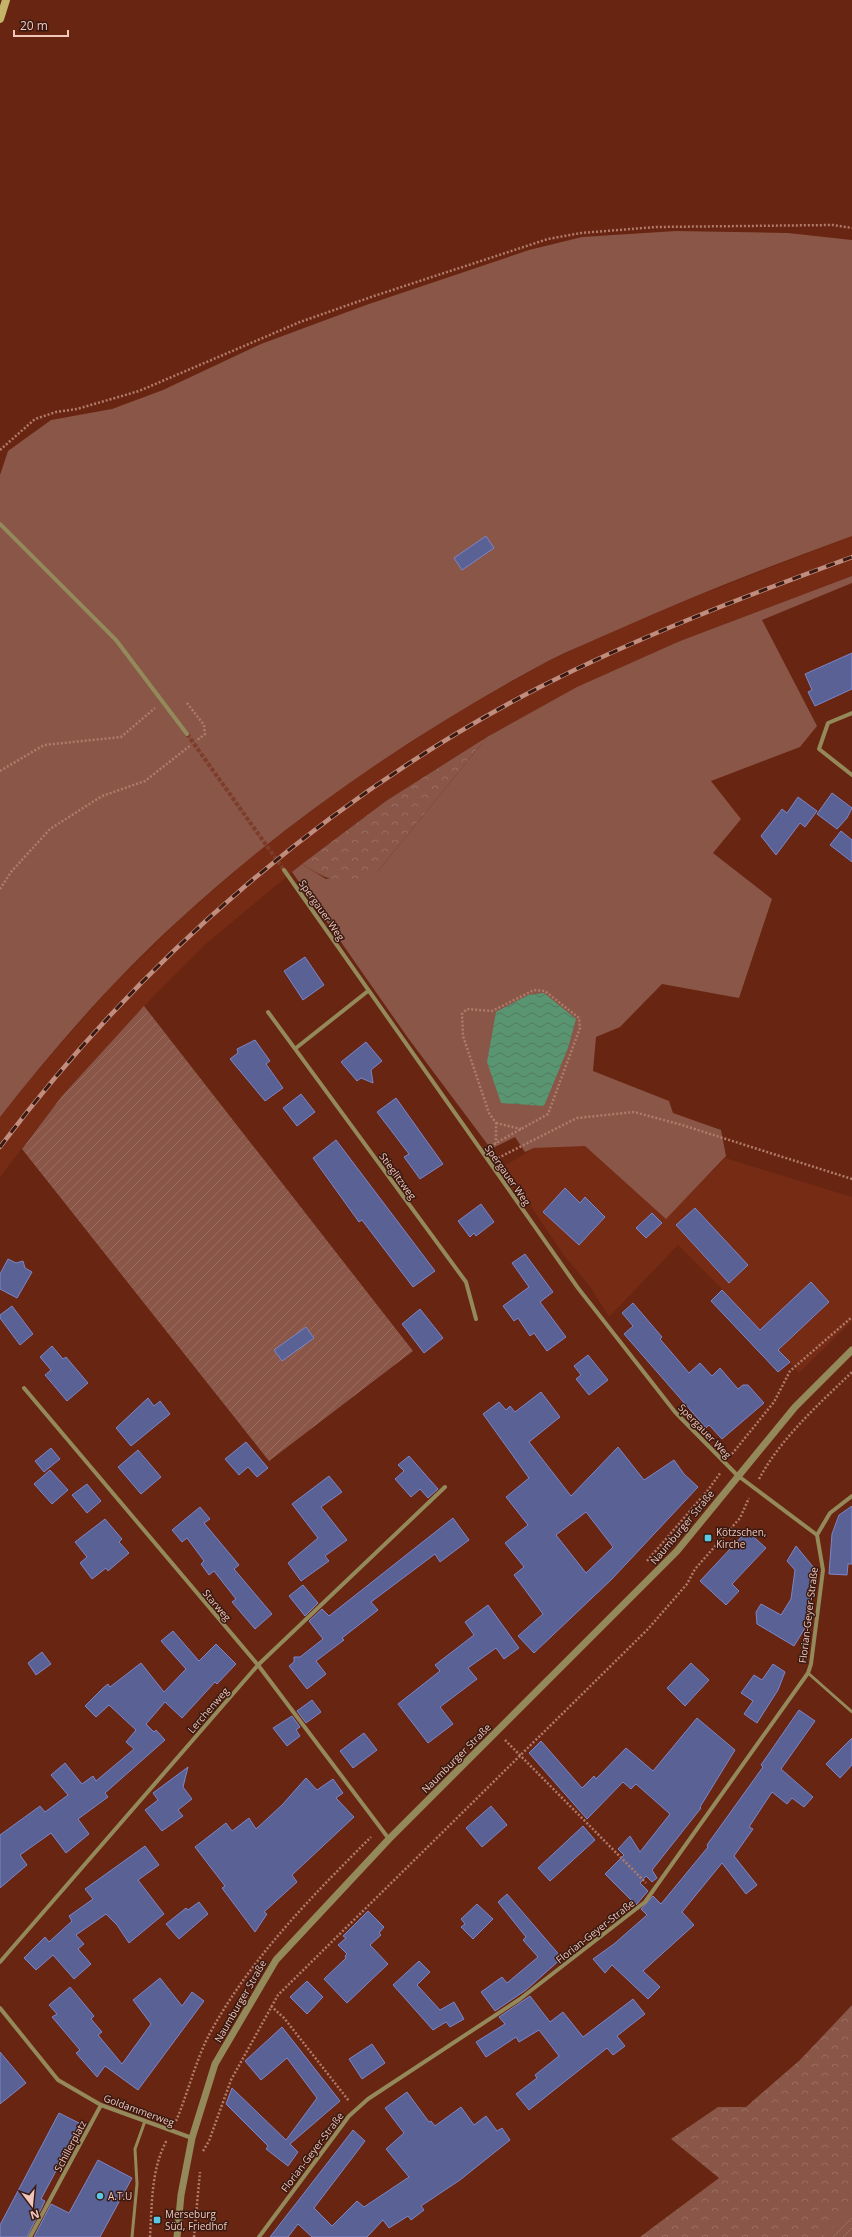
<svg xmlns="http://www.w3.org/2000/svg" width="852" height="2237" font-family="'Open Sans',sans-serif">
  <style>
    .built { fill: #762b15 }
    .green { fill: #895647 }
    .forest { fill: url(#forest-crowns) }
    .garden { fill: url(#garden-furrows) }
    .water { fill: url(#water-waves) }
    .building { fill: #596195; stroke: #7c86c9; fill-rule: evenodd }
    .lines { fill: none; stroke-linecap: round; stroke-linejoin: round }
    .minor-tunnel { stroke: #7d3d2a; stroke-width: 4; stroke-dasharray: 4 2; stroke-linecap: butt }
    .path { stroke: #b17b6b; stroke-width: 2.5; stroke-dasharray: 2 2; stroke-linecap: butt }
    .service { stroke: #94895b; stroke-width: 3 }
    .minor { stroke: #94895b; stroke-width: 4 }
    .tertiary { stroke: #94895b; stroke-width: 7 }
    .secondary { stroke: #c4b368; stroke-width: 8 }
    .rail-casing { stroke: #c08d7e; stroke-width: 4.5 }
    .rail { stroke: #391a12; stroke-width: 3; stroke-dasharray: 9; stroke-linecap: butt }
    .poi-dot { fill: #59c8e4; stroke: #391a12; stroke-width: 1.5 }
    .labels { text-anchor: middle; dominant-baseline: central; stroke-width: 3; stroke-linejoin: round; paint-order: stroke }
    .street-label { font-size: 10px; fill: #f1c7bb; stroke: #391a12 }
    .poi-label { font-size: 10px; fill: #f1c7bb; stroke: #391a12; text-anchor: start }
  </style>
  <defs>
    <pattern id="forest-crowns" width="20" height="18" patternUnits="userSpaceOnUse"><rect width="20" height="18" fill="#895647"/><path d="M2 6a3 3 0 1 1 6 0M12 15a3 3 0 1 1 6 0" fill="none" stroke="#9a6d60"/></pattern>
    <pattern id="garden-furrows" width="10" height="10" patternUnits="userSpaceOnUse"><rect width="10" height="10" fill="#895647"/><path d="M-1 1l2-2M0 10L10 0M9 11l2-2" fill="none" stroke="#9a6d60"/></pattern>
    <pattern id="water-waves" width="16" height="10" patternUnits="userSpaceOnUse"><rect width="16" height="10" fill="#599571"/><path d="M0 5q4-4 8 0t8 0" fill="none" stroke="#547a60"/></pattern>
  </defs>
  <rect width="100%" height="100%" fill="#682511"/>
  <path class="built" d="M852,536V576L680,641L577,688L487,737L386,801L302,864L207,943L144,1006L62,1096L0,1177V1117L30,1079L109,989L180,919L261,849L355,778L461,710L552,659L661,610Z
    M559,1146H585L666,1218L725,1158L852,1197V1321L799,1373L723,1290L678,1245L609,1317L591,1288L563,1254L504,1166L534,1148Z"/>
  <path class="green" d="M676,231L788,233L852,240V536C773,565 694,595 617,630C595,640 572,649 550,660C417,731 291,817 180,919C114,979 55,1047 0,1117V475L8,451L51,420L112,409L163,390L261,344L366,305L529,250L582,237Z
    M852,576V583L762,620L817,726L800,747L711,781L741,819L713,853L772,899L739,998L662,984L620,1027L596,1037L593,1071L669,1101L673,1113L721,1130L726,1156L666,1219L585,1146L534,1148L525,1152L515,1137L491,1149L408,1038L292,872L302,864L326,879L378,871L487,737L577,687L680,641Z"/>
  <path class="forest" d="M487,737L378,871C345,889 331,882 302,864L386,801Z
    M852,2005V2208L823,2237H640L719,2178L671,2139L718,2107H746L800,2060Z"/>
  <path class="garden" d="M144,1006L413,1351L269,1461L22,1149L62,1096Z
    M852,2208V2237H823Z"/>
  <path class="water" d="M544,993L576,1019L568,1048L544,1106L501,1103L487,1062L496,1012L528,995Z"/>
  <path class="building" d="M486,536L494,548L462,570L454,558Z
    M852,653V689L815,706L808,692L812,690L805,674Z
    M832,793L852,808L847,818L837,829L817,814Z
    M798,797L817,811L805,827L800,823L776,855L761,836L782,809L787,813Z
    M841,831L852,840V862L830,845Z
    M305,957L324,985L303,1000L284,971Z
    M255,1040L270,1061L266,1064L283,1088L265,1101L230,1059L238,1053L237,1049Z
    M366,1042L382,1061L371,1070L373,1083L361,1078L357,1081L341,1062Z
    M301,1094L315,1112L297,1126L283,1108Z
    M396,1098L443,1164L420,1179L404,1157L409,1154L377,1112Z
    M336,1140L435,1271L413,1287L362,1220L359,1222L313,1158Z
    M565,1188L580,1203L585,1197L605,1217L579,1245L543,1212Z
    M481,1204L494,1222L476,1236L474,1233L470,1237L458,1221Z
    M695,1208L748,1265L729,1283L676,1225Z
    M652,1213L662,1223L646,1238L636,1228Z
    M525,1254L553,1292L540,1302L566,1337L547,1351L534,1333L530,1336L518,1318L514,1321L503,1306L529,1287L512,1263Z
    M8,1259L16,1263L23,1261L25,1268L32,1272L17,1298L0,1289V1274Z
    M811,1282L829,1302L778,1350L790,1362L778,1372L711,1301L722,1290L760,1330Z
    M633,1303L662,1337L660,1339L689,1373L700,1363L712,1376L720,1368L738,1389L743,1385H748L764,1403L722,1439L709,1425L706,1428L624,1334L633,1326L622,1313Z
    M12,1306L33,1334L20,1345L0,1318V1315Z
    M420,1309L443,1338L424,1353L402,1324Z
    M306,1327L314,1338L282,1361L274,1350Z
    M52,1346L63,1359L66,1357L88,1383L67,1401L45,1375L51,1370L40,1357Z
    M588,1355L608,1380L589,1395L576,1379L581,1375L574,1366Z
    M541,1392L560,1417L529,1442L571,1496L618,1447L644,1480L674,1460L684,1474L698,1487L612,1579L534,1653L518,1636L543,1614L514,1575L524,1567L505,1543L528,1525L506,1497L529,1478L483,1414L499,1402L506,1410L510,1406L515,1412ZM586,1512L613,1547L586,1573L556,1535Z
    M148,1398L154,1406L160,1401L170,1414L131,1446L116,1428Z
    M246,1442L268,1468L257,1477L248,1467L239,1475L225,1459Z
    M51,1448L60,1459L44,1472L35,1461Z
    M138,1450L161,1477L141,1494L118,1467Z
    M409,1456L438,1489L428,1498L420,1489L411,1497L395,1479L404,1471L398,1465Z
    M50,1470L68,1490L52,1504L34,1484Z
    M329,1476L342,1492L321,1507L347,1540L325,1556L329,1561L301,1581L288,1563L318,1538L292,1504Z
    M87,1484L101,1501L87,1513L72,1495Z
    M852,1506V1564H848L847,1575L829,1574L832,1534L839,1515Z
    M200,1507L210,1519L204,1523L239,1565L234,1569L272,1614L255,1629L232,1602L236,1599L214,1571L209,1575L201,1564L204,1561L187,1538L182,1542L172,1530Z
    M453,1518L469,1540L440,1562L435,1554L371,1602L378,1610L342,1638L344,1640L316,1661L326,1674L307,1689L289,1666L294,1662V1657H300L323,1639L309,1621L322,1609L329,1616Z
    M105,1519L122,1539L119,1542L129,1553L108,1571L106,1568L92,1579L80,1563L87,1557L75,1542Z
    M747,1531L766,1548L732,1584L739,1591L726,1605L700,1581Z
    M796,1546L814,1568L805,1628L794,1646L757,1624L756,1612L761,1604L781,1615L791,1599L795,1570L787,1561Z
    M303,1585L318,1603L305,1616L289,1596Z
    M488,1605L519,1648L504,1659L496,1648L468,1668L477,1679L440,1707L453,1724L428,1743L398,1704L440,1671L435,1665L474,1635L465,1622Z
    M173,1631L199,1661L216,1644L236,1664L217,1684L215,1682L182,1718L165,1702L146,1724L154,1732L156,1730L165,1740L105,1793L108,1797L78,1819L89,1834L66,1853L51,1833L20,1855L27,1865L0,1888V1835L40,1806L45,1812L68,1795L51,1775L65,1763L82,1784L93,1776L96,1781L134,1749L126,1742L136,1730L109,1705L96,1717L85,1706L103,1688L108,1684L110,1687L141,1663L164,1692L186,1669L161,1641Z
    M42,1652L51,1664L36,1675L28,1663Z
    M691,1663L709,1680L685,1706L667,1688Z
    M773,1664L785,1672L778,1690L757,1723L744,1714L753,1701L741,1693L754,1675L762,1680Z
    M312,1700L321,1712L306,1723L297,1711Z
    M799,1710L815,1721L781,1769L813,1797L804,1807L792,1798L787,1804L772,1792L749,1827L753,1829L734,1856L757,1885L746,1894L722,1863L682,1912L694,1925L643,1971L660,1987L648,1999L612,1965L605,1973L593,1959L614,1944L647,1915L641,1909L653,1896L661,1904L708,1847L707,1845L763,1767L761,1765Z
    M292,1716L300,1727L296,1730L300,1736L287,1746L273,1728Z
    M697,1718L735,1750L700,1807L701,1808L652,1870L657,1878L652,1882L646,1876L640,1883L648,1891L636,1905L605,1874L624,1855L618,1849L630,1836L640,1852L670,1814L636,1784L631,1789L623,1782L587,1819L529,1753L541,1741L582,1788L594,1776L596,1779L626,1748L653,1771Z
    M364,1733L377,1750L353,1768L340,1751Z
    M852,1738V1765L840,1778L826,1764Z
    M188,1767L183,1787L192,1799L178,1810L183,1816L162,1831L145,1810L158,1800L153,1793Z
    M306,1778L317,1790L333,1779L343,1793L336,1798L354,1817L292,1875L297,1882L264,1912L267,1914L255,1932L222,1888L225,1886L195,1847L226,1823L232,1831L249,1818L256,1829L282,1805Z
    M491,1806L507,1825L482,1847L466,1828Z
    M583,1826L595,1840L550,1881L538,1868Z
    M145,1846L159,1865L138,1880L164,1914L129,1943L117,1925L106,1914L76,1935L84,1944L78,1949L91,1964L74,1979L53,1955L36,1970L24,1958L45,1937L49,1942L72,1921L69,1916L93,1899L85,1889Z
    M507,1894L562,1958L526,1990L495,2011L481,1992L502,1977L507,1983L538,1957L523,1940L526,1937L498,1902Z
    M199,1902L208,1914L179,1939L166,1924L186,1908L188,1910Z
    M477,1904L493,1919L473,1939L461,1927L465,1924L461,1919Z
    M368,1911L384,1927L379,1933L381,1935L370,1945L388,1964L347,2003L324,1979L346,1958L345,1956L347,1954L338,1945L346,1938L343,1936Z
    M419,1961L430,1972L417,1985L440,2010L454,2002L464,2019L450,2027L446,2022L433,2030L393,1985Z
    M160,1978L182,2006L192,1992L204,2001L138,2090L105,2066L97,2077L76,2053L80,2050L52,2017L57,2014L49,2005L70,1987L94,2016L91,2019L102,2032L98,2035L122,2064L151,2024L133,2000Z
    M307,1981L323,1997L307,2014L290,1997Z
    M530,1996L550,2022L563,2012L583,2037L633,1999L645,2014L617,2036L625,2046L613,2055L607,2048L529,2110L516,2094L537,2078L535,2075L559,2056L539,2030L519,2042L516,2037L486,2057L476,2042L505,2024L499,2017Z
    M282,2027L340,2101L290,2144L298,2152L288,2166L266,2149L268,2146L226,2104L232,2088L286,2140L317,2098L287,2058L261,2080L245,2061Z
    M372,2044L385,2063L362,2079L349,2059Z
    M0,2052L26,2083L0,2104Z
    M407,2092L429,2122L431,2121L435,2126L461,2107L474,2125L486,2116L497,2131L502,2128L510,2140L460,2180L421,2206L424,2210L411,2220L408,2216L389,2228L383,2220L367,2237H312L298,2224L288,2237H270L353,2130L365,2141L314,2208L332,2226L357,2201L364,2207L409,2177L386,2149L404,2133L385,2108Z
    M59,2113L81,2124L41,2199L45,2201L27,2237H0V2225Z
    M98,2160L132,2178L100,2237H34L51,2204L69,2213Z"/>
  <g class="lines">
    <path class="minor-tunnel" d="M187,734L284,870"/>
    <path class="path" d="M0,450L35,419L56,412L77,409L139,391L300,322L374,296L548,239L581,233L656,227L833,225L852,228
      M187,703L204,725L205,734L196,741
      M0,771L44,745L121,737L155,708
      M0,889L11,872L50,829L102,796L145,781L191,745
      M496,1123L521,1129
      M491,1147L496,1143L548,1114L580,1028L579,1018L545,991L534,990L492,1011L467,1009L462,1014L463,1036L489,1113L496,1123V1143
      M498,1158L577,1118L634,1112L682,1125L852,1179
      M732,1454L774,1402L790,1371L852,1317
      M759,1479C781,1438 818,1405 852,1372
      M647,1561L708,1490L721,1472
      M505,1740L646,1883
      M271,2006L284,2018L349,2101
      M176,2121C188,2093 196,2059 210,2033C251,1958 311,1897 371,1837
      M203,2151L209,2141L231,2080L278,1995L648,1629L687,1584L695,1569L740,1518L749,1498
      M150,2237C152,2205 151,2168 167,2140
      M194,2237L200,2172"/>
    <path class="service" d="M808,1673L852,1712
      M132,2237L137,2184L135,2149L145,2121"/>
    <path class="minor" d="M0,524L116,640L187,734
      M852,713L828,723L819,749L852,775
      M284,870L578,1288L675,1412L737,1475L817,1535
      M268,1012L466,1282L476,1319
      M296,1048L368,991
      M24,1388L258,1665L389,1839
      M0,1962L258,1665L445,1487
      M0,2008L58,2080L101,2105L192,2138
      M30,2237L101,2105
      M259,2237L349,2116L368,2099L520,1999L645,1902L808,1673L811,1664L823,1570L817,1535L830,1513L852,1496"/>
    <path class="tertiary" d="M177,2237L181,2195L192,2138L215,2064L276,1960L389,1839L677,1551L795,1407L852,1350"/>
    <path class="secondary" d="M0,19L6,0"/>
    <g class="rail-casing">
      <path id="rail" d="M0,1147C142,958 329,796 540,687C640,636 746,596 852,557"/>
    </g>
    <use href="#rail" class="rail"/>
  </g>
  <g class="poi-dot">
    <rect x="704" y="1534" width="8" height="8" rx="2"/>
    <circle cx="100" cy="2196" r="4"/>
    <rect x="153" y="2216" width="8" height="8" rx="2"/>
  </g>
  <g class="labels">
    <g class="street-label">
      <text transform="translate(322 910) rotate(55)">Spergauer Weg</text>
      <text transform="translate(508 1175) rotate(55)">Spergauer Weg</text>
      <text transform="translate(398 1176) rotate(54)">Stieglitzweg</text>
      <text transform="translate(705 1431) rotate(46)">Spergauer Weg</text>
      <text transform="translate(682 1527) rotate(-50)">Naumburger Straße</text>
      <text transform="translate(217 1605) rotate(50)">Starweg</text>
      <text transform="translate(808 1615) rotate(-83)">Florian-Geyer-Straße</text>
      <text transform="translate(208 1710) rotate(-49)">Lerchenweg</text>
      <text transform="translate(456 1758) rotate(-45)">Naumburger Straße</text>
      <text transform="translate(595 1931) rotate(-38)">Florian-Geyer-Straße</text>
      <text transform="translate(240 2001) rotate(-60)">Naumburger Straße</text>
      <text transform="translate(139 2110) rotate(20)">Goldammerweg</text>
      <text transform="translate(70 2146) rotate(-62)">Schillerplatz</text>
      <text transform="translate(312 2152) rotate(-53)">Florian-Geyer-Straße</text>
    </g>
    <g class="poi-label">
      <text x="716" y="1532">Kötzschen,<tspan x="716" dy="12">Kirche</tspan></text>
      <text x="108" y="2196">A.T.U</text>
      <text x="165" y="2214">Merseburg<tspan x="165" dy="12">Süd, Friedhof</tspan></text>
    </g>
  </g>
  <g transform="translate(32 2205) rotate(164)" stroke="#391a12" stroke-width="3" paint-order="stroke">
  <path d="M0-3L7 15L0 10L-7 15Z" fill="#f1c7bb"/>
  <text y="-6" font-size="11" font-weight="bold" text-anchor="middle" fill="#f1c7bb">N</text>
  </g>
  <path d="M14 30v6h54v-6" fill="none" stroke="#f1c7bb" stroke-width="2"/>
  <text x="20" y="30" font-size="12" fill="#f1c7bb" stroke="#391a12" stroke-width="3" paint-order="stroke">20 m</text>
</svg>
